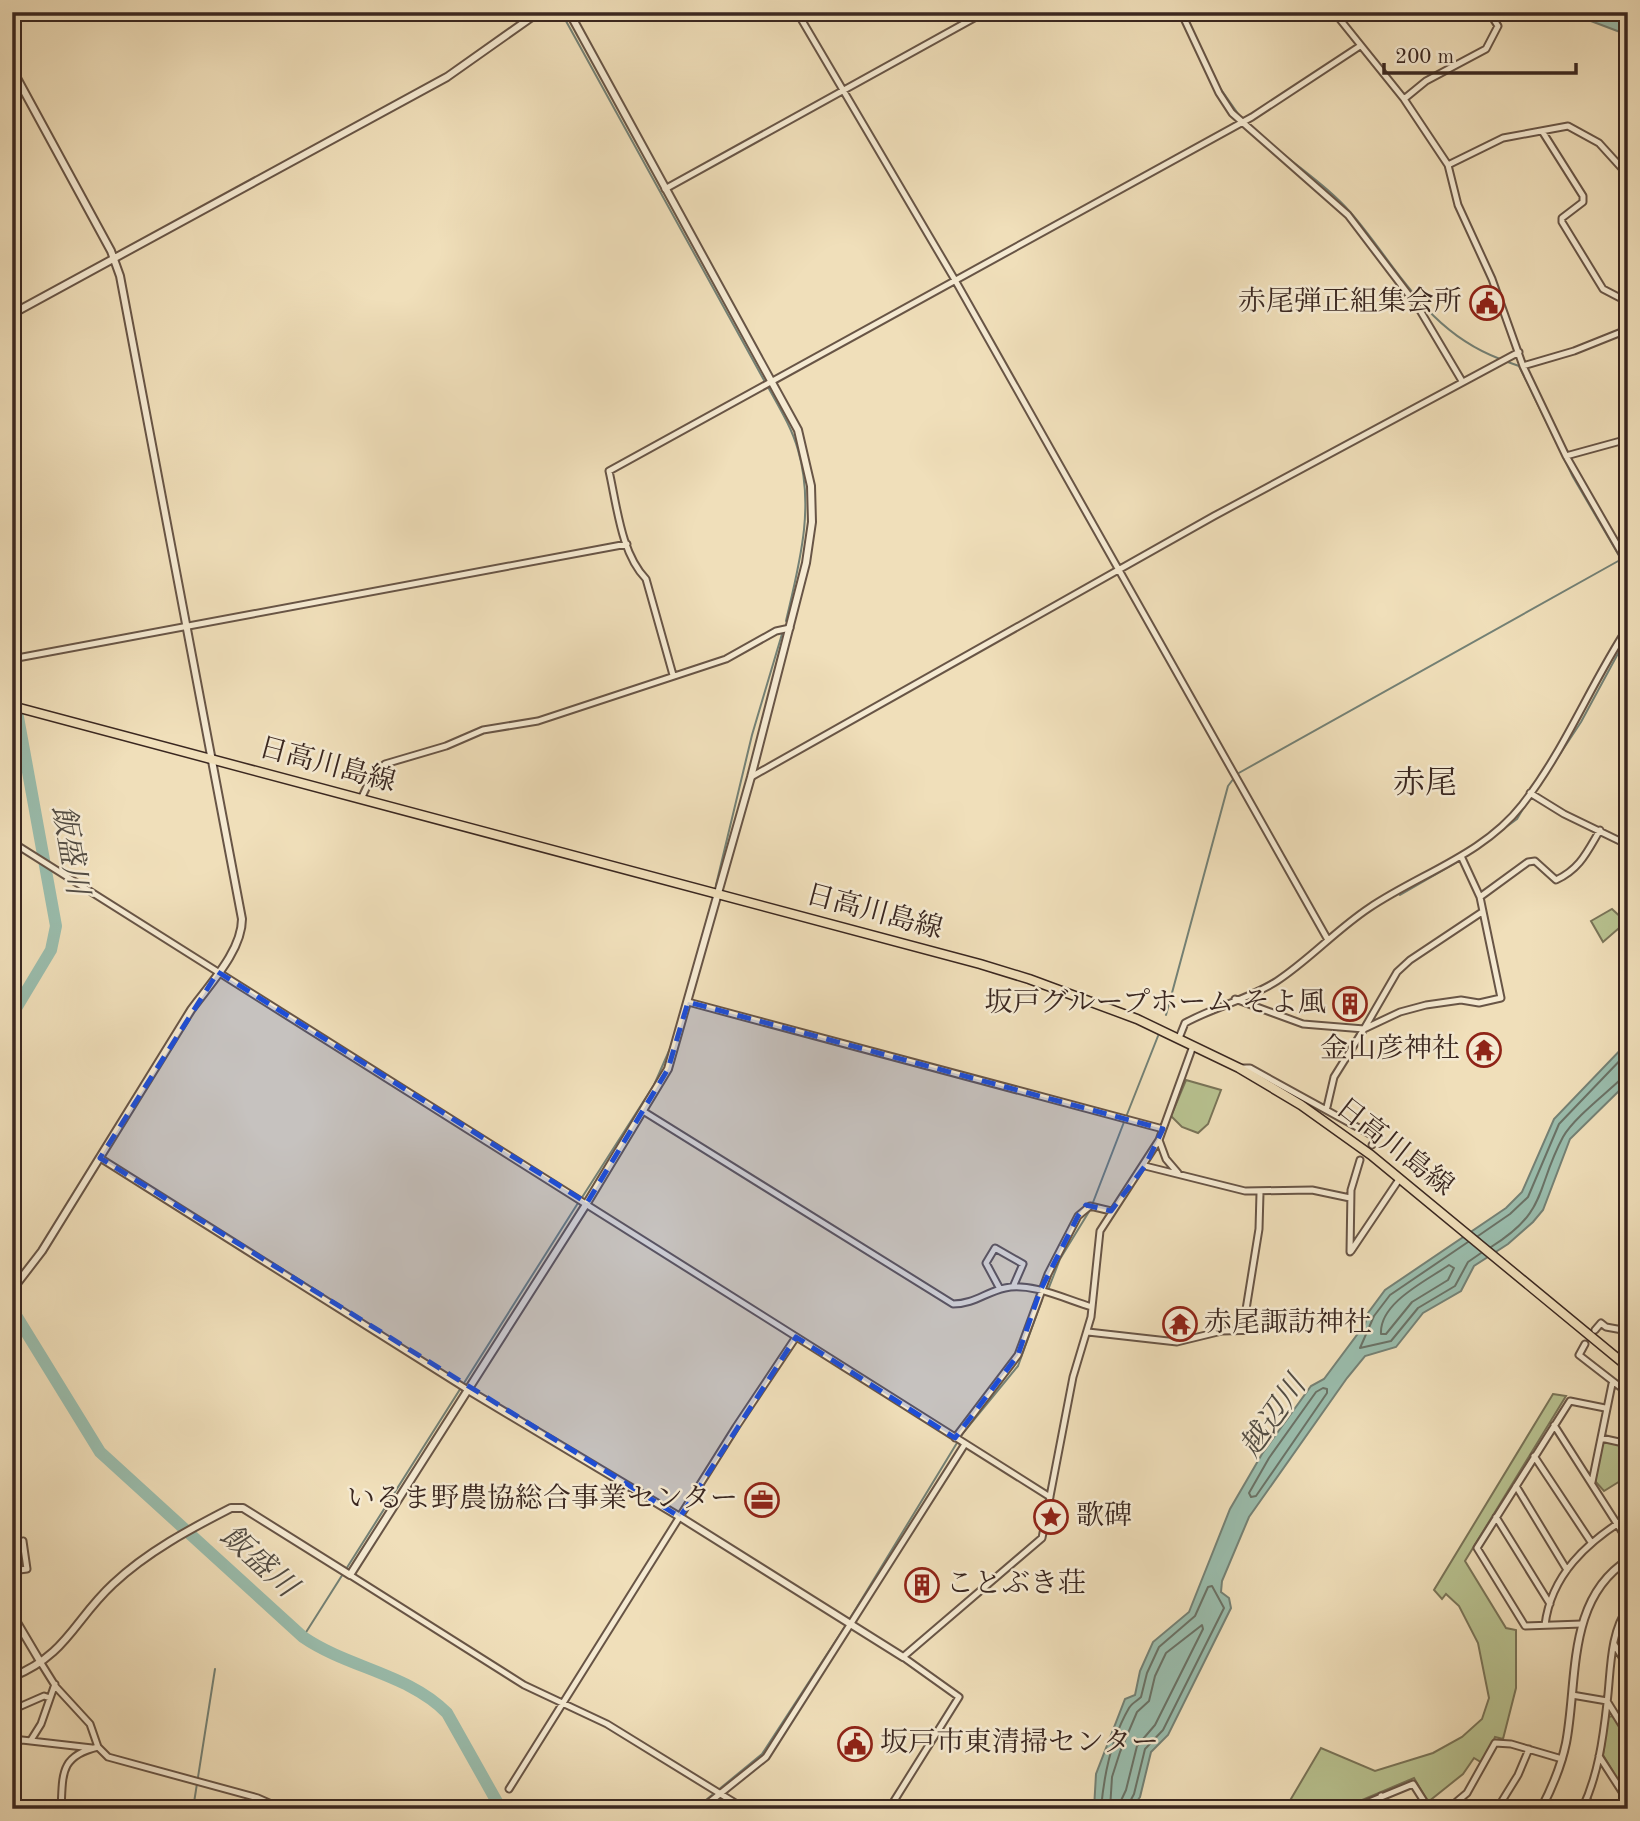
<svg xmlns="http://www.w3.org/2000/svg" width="1640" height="1821" font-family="'Old Standard TT','Noto Serif JP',serif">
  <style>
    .green { fill: #b8c290; stroke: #797458; stroke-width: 2 }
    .water { fill: #9abdad; stroke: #748175; stroke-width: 2 }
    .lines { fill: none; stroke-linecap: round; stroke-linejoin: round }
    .shore { stroke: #6a7266; stroke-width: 2 }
    .stream { stroke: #748175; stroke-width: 2 }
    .river { stroke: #9abdad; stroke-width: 12 }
    .minor-casing { stroke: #685546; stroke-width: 9 }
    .tertiary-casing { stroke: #685546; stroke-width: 10 }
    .primary-casing { stroke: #3a2720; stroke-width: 11 }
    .minor { stroke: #f5ead2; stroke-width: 5 }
    .tertiary { stroke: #f5ead2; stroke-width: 6 }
    .primary { stroke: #f0dfba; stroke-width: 8 }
    .marked { fill: #1d4ed8; fill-opacity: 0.2; stroke: #1d4ed8; stroke-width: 5; stroke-dasharray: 14 9; stroke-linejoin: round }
    .labels { text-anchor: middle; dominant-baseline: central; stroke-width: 5; stroke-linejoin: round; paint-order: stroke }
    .poi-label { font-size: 28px; fill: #3a2720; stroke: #f5ead2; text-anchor: end }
    .street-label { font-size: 28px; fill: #3a2720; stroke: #f5ead2 }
    .water-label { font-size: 30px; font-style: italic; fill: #524c43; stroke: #f5ead2 }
    .quarter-label { font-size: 32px; fill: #3a2720; stroke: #f5ead2 }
  </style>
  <rect width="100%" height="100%" fill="#f0dfba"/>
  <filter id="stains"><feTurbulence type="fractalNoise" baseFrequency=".00286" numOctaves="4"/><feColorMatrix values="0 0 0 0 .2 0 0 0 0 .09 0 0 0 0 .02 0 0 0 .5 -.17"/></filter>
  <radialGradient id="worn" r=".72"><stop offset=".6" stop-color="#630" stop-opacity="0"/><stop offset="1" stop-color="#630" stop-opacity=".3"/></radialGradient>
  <path class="green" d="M1612,909L1626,922L1603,942L1591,921Z
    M1186,1080L1221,1090L1208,1124L1198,1133L1182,1127L1171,1116Z
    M1553,1394L1566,1396L1465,1561L1506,1628L1516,1630V1688L1503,1739L1495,1737L1484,1764L1474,1758L1463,1774L1428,1802L1414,1778L1341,1809H1285L1321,1748L1375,1771L1433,1753L1462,1737L1482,1719L1489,1698L1478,1643L1459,1606L1446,1594L1442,1599L1434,1590Z
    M1606,1441L1628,1446L1625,1478L1604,1491L1595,1481L1602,1444Z
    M1613,1716L1628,1740V1781L1621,1785L1603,1755L1608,1717Z"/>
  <path class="water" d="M1567,12H1628V35Z
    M1628,1042V1082L1570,1139L1543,1210L1533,1222L1508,1244L1474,1266L1461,1291L1423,1313L1396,1347L1365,1356L1347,1378L1249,1517L1222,1581L1221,1592L1229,1598L1231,1608L1168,1735L1151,1752L1140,1797L1131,1809H1094L1096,1774L1125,1699L1135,1695L1140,1671L1153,1642L1189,1612L1230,1509L1262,1454L1311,1386L1324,1379L1365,1324L1368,1313L1385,1290L1506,1208L1522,1192L1554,1119Z"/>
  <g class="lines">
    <path class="shore" d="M1478,1236L1510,1214L1528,1197L1559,1124L1628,1052
      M1468,1242L1390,1295L1374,1316L1360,1348L1391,1341L1418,1308L1455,1286L1468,1262L1481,1253
      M1491,1247C1549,1211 1535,1189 1563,1137C1573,1119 1604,1095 1620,1080L1628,1078
      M1449,1265L1454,1268L1448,1280L1412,1302L1386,1334H1381C1379,1303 1426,1281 1449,1265Z
      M1323,1388L1327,1389V1393L1256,1496L1251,1497L1249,1493L1269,1458L1316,1392Z
      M1101,1809C1104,1774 1111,1739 1129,1708C1132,1703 1137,1701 1141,1697L1147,1673L1159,1647L1195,1616L1208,1587L1212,1586L1224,1608L1163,1730L1145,1749L1134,1794L1126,1809
      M1110,1809L1112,1777L1120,1752L1137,1712L1149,1701L1155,1676L1166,1653L1202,1625L1203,1629L1155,1725L1137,1746L1126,1790L1117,1809"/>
    <path class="stream" d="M561,12L765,382
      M1184,13L1220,88L1241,118
      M1277,149C1302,170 1330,189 1351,213C1399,269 1426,331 1500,359
      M1505,361L1519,366L1573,477L1628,571
      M768,387C779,407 792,428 798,450C815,508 799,565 786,621
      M1237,774L1620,560
      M1535,792L1581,722L1628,635
      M1464,858L1517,819L1527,802
      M716,885L752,735L782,634
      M1400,895L1459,861
      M687,991L711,905
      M1166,1015L1228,786L1234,778
      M1126,1117L1158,1036
      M581,1199L654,1085L672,1044
      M1092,1205L1124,1122
      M1048,1290L1060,1259L1090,1210
      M849,1620L963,1433L1018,1366L1042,1300
      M303,1637L578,1203
      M193,1809L215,1669
      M695,1809L762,1754L846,1625"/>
    <path class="river" d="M12,684L56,926L51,950L12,1015
      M12,1309L100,1452L303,1637C348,1668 409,1674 447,1713L501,1809"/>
    <g class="minor-casing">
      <path id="minor" d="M797,12L955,280L1328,940
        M1181,12L1219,93L1232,113L1348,215L1418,307L1462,381
        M1334,12L1404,99L1448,165L1458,205L1492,279L1523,366L1566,456L1628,564
        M1404,99L1426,81L1486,49L1498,26L1489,12
        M1542,131L1583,196V202L1562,218V222L1603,289L1626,301
        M1448,165L1503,138L1568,126L1599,143L1628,175
        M665,189L985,12
        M1627,299L1624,303C1626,317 1623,330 1628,343
        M1523,366L1574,351L1624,331
        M1566,456L1628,439
        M12,659L627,544
        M673,675L646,579C621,553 617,506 609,471L1252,117L1360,46
        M751,777L1214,516L1519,352
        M1530,793L1564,814L1628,845
        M361,799L371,778L385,764L446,746L483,730L538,721L726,659L776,631L790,628
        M12,842L1050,1497
        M1480,897L1528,862L1535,861L1556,880C1580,869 1587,852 1600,830
        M1235,999L1303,1024L1364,1029L1397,972L1410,960L1482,912
        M688,1002L1163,1129
        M1179,1038L1185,1023C1214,1007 1249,999 1277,981C1309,960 1336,930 1369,908C1419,874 1483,855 1522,805C1565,750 1590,685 1628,627
        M1243,1068H1250L1377,1138L1372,1145
        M1327,1107L1334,1077L1364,1029L1400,1012L1426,1005L1461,1000L1479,1003L1501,998L1480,897L1461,856
        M643,1111L953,1304C974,1304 986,1292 1005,1288C1032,1282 1067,1300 1092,1307
        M1159,1140L1166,1159L1178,1173
        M100,1158L468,1390
        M1145,1166L1245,1191L1312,1190L1350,1198
        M1351,1251L1400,1178
        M1350,1252L1351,1190L1360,1160
        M1000,1289L986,1263L995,1248L1023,1264L1013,1287
        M1243,1328L1259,1229L1260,1193
        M1595,1330L1601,1323L1606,1327L1628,1331
        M1088,1332L1177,1342L1222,1331L1261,1330
        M1585,1344L1579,1355L1628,1393
        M1554,1425L1628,1541
        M955,1438L1018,1355L1048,1274L1078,1216L1090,1206L1111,1211
        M1601,1438L1628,1444
        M1534,1456L1591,1542
        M1592,1482L1612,1384
        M1516,1486L1567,1570
        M1496,1517L1550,1604
        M12,1536L21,1543
        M12,1549L23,1541L27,1569L12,1571
        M350,1575L524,1685L607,1724L745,1809
        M1582,1624L1525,1626L1477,1548L1570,1401L1605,1408
        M1545,1625C1551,1575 1587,1542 1628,1517
        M1614,1644L1628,1667
        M41,1663L56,1687L90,1724L98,1747L108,1757L258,1798L283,1809
        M1572,1695L1607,1701L1628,1735
        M12,1710L44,1696L50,1698
        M31,1740L41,1724L55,1684
        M12,1743L22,1740L92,1748
        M1599,1756L1628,1801
        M509,1789L736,1427L796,1337
        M1381,1796L1389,1809
        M1587,1799L1592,1809
        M61,1809C63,1775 59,1756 98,1747
        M701,1809L766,1757L965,1444
        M889,1809L959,1697L903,1657L1042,1538L1073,1377L1091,1317L1100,1231L1159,1140L1193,1046
        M1352,1809L1413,1784L1429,1809
        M1448,1809L1467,1793L1495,1743L1511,1744L1562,1759
        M1497,1809L1518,1775L1529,1749
        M1582,1809C1598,1776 1603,1739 1607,1703C1611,1673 1609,1633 1628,1608"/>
    </g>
    <g class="tertiary-casing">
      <path id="tertiary" d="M12,69L111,251L120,276L242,919C242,951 209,985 191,1010L42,1251L12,1290
        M12,314L447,77L539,12
        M468,1390L680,1517L903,1657
        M12,1614L41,1663
        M12,1677C67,1655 74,1620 113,1584C147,1552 190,1529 231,1508H243L350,1575L587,1203L668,1069L751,777L806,563L812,522L811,486L798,430L569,12
        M1541,1809C1552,1788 1561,1767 1566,1743C1578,1681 1566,1599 1628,1560"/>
    </g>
    <g class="primary-casing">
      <path id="primary" d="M12,706L980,964L1029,979L1137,1019L1239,1068L1301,1105L1371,1155L1628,1367"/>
    </g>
    <use href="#minor" class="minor"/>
    <use href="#tertiary" class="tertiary"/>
    <use href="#primary" class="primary"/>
  </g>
  <path class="marked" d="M218,972L587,1203L668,1069L688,1002L1163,1129L1145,1166L1111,1211L1086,1205L1078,1216L1040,1291L1018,1355L955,1438L796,1337L680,1517L100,1158Z"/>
  <defs>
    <g id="civic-ring" transform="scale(1.75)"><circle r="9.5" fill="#f5ead2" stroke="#8f2418" stroke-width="1.5"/><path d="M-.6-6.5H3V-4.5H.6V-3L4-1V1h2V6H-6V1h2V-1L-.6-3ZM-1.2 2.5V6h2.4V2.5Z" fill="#8f2418"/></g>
    <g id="building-ring" transform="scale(1.75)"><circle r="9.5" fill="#f5ead2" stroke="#8f2418" stroke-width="1.5"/><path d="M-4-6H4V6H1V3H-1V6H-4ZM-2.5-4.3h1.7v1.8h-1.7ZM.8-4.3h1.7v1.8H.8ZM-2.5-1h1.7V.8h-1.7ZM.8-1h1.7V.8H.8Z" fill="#8f2418"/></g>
    <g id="temple-ring" transform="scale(1.75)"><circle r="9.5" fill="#f5ead2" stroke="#8f2418" stroke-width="1.5"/><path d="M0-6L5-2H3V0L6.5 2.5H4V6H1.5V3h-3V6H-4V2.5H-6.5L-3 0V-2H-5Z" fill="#8f2418"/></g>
    <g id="office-ring" transform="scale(1.75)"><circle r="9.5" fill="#f5ead2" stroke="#8f2418" stroke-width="1.5"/><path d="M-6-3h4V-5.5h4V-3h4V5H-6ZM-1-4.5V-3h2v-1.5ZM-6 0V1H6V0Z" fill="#8f2418"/></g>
    <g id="sight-ring" transform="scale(1.75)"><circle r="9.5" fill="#f5ead2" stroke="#8f2418" stroke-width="1.5"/><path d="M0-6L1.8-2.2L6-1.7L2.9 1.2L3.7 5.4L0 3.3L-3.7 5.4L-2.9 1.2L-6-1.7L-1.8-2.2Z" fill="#8f2418"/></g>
  </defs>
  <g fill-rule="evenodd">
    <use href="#civic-ring" x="1487" y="303"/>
    <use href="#building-ring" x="1350" y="1004"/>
    <use href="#temple-ring" x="1484" y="1050"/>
    <use href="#temple-ring" x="1180" y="1324"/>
    <use href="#office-ring" x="762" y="1500"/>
    <use href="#sight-ring" x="1051" y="1517"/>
    <use href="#building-ring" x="922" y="1585"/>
    <use href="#civic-ring" x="855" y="1744"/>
  </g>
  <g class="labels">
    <g class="poi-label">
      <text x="1462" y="303">赤尾弾正組集会所</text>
      <text x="1326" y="1004">坂戸グループホーム そよ風</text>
      <text x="1460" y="1050">金山彦神社</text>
      <text x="1204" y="1324" text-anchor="start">赤尾諏訪神社</text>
      <text x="738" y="1500">いるま野農協総合事業センター</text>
      <text x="1076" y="1517" text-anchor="start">歌碑</text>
      <text x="946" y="1585" text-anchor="start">ことぶき荘</text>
      <text x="880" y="1744" text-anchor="start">坂戸市東清掃センター</text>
    </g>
    <g class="street-label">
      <text transform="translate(327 766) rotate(15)">日高川島線</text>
      <text transform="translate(874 913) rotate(15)">日高川島線</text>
      <text transform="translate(1394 1148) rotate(38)">日高川島線</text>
    </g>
    <g class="water-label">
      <text transform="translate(69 850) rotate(80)">飯盛川</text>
      <text transform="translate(1274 1417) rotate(-55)">越辺川</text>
      <text transform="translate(258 1562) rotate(42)">飯盛川</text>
    </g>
    <g class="quarter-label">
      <text x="1425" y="785">赤尾</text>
    </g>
  </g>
  <rect width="1640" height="1821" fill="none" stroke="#f0dfba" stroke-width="42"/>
  <rect x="14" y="14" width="1612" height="1793" fill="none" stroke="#3a2720" stroke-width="3.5"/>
  <rect x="21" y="21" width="1598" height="1779" fill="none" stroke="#3a2720" stroke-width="2"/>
  <path d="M1384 63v10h192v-10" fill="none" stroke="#3a2720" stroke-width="3.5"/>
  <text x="1395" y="63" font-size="21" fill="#3a2720" stroke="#f5ead2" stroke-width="5" paint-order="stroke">200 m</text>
  <rect width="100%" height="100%" filter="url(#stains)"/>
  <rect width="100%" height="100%" fill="url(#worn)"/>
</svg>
